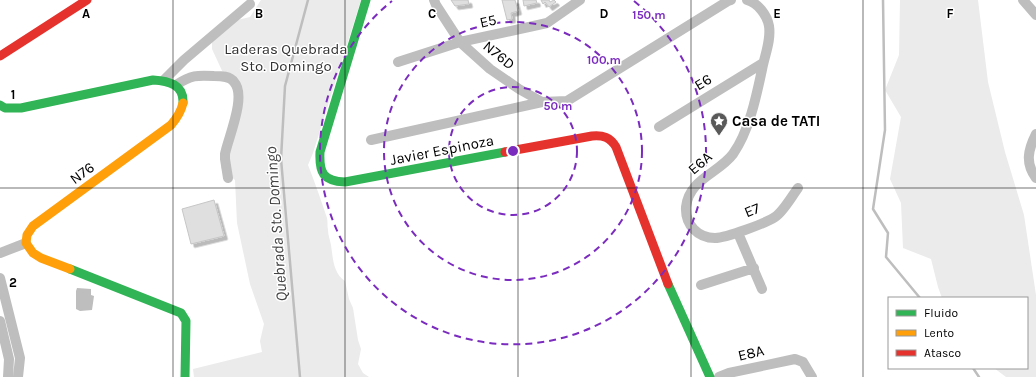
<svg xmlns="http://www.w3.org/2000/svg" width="1036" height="377" font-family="Karla,sans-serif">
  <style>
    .green { fill: #ebebeb }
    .water { fill: #bebebe }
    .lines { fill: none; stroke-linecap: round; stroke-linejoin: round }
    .stream { stroke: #bebebe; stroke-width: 2.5 }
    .building { fill: #dfdfdf; stroke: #c6c6c6; filter: url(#shadow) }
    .street { stroke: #bebebe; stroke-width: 10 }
    .fast { stroke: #30b455; stroke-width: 9 }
    .slow { stroke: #ff9f0a; stroke-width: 9 }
    .jam { stroke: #e5322d; stroke-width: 9 }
    .grid { fill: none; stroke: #000; stroke-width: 1; stroke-opacity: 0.55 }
    .ring { fill: none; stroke: #7b2cbf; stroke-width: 2; stroke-dasharray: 7 5 }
    .labels { text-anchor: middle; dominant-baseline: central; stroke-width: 3; stroke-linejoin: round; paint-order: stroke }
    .street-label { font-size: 15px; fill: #000; stroke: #fff }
    .park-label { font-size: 15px; fill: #323232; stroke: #fff }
    .poi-label { font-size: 15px; font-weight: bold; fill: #000; stroke: #fff; text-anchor: start }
    .water-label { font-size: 16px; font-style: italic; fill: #434343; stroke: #fff }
    .grid-label { font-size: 13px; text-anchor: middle; font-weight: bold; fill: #000; stroke: #fff; stroke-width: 3; stroke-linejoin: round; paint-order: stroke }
    .centre { fill: #7b2cbf; stroke: #fff; stroke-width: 2 }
    .ring-label { font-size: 12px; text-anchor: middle; font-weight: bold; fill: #7b2cbf; stroke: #fff; stroke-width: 3; stroke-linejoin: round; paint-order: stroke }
  </style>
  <defs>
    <filter id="shadow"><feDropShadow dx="3.5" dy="3.5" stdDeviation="0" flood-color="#0004"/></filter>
  </defs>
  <rect width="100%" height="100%" fill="#fff"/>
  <path class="green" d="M261,0H361L313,153L308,165C315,183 321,200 327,218C328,222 327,226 328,230C328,235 330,240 331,245C333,258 333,273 345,281L349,299L353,308L358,340L361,349L358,364L363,373L369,377H194L193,369L262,352L260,341L264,324L250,284L237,223L235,180L221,168L234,130L238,87L224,75L212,49V39L233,21L250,17Z
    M900,0H978L988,82L1005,152L1024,215L1036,295V377H1006L994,368H1027V298H942L938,287L931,259L903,248L901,203L890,179L901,117L885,90L899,55Z"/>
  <path class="water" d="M77,288L91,289V295L94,296L92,310L80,311L76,309V291Z"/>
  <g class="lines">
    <path class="stream" d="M883,0L885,130L873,209L888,233L886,257L920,298
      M973,368L979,377
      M300,377L281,159L285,86L308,0"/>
  </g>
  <path class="building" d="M451,0H468L469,4L455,6Z
    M502,0H515L518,11L511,13L512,19L507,20Z
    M523,0H536L537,3L524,6Z
    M541,0H549L550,2L554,0L556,2L549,7L545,2L543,4Z
    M214,200L224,236L191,244L182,209Z"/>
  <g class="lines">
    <path class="street" d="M434,0L436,5L460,42L490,69L519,89L542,102
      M747,0C758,3 767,15 769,26C771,39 766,52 763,65C757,93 750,130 733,154C719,173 689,179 686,207C685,225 698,238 715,238C726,238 766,223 775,217C783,212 792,196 798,188
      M1023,0L1036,15
      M398,62L460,42L547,23L580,0
      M164,80L184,60L250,4
      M176,85C191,75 197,75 214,76C221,76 230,76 234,82C247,96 228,138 225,154V159L228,178
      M659,127L763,63
      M1036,134C1028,150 1025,163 1036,178
      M371,140L542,102L567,101L728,1L731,0
      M738,233L762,289
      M0,253L26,243
      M0,278L20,358L18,377
      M701,285L754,268
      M0,321L9,359L8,377
      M719,377L729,373L795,359L803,362L812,377"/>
    <path class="fast" d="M366,0L320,152C319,173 323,181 345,182L505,152
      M0,105L5,108H21L153,80C168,81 184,84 183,103
      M70,269L181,313L186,321L185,377
      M668,284L710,377"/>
    <path class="slow" d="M70,269L41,258L33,253L26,243L27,235L33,226L171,125C177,118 181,112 183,103"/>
    <path class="jam" d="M0,56L87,0
      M505,152L592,136C603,135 610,137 616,147L668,284"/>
  </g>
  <path class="grid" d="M173,0V377M345,0V377M518,0V377M691,0V377M863,0V377M0,188H1036"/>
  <g class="ring">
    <circle cx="513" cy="151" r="64"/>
    <circle cx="513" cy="151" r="129"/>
    <path d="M634 1A193 193 0 1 1 392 1"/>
  </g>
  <defs>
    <g id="sight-pin" transform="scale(0.9)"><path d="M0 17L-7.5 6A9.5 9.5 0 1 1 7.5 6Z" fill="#595959" stroke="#fff"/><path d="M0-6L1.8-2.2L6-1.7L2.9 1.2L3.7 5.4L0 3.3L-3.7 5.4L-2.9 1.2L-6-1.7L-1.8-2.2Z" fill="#fff"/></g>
  </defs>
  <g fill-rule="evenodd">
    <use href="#sight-pin" x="719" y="121"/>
  </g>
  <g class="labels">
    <g class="street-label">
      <text transform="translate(488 21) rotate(-13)">E5</text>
      <text transform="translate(499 55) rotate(39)">N76D</text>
      <text transform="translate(703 82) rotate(-31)">E6</text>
      <text transform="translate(442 150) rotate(-11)">Javier Espinoza</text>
      <text transform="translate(700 163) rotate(-41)">E6A</text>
      <text transform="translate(82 173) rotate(-36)">N76</text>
      <text transform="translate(752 210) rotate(-22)">E7</text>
      <text transform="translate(751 353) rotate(-13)">E8A</text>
    </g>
    <g class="park-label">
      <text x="286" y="49">Laderas Quebrada<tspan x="286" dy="17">Sto. Domingo</tspan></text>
    </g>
    <g class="poi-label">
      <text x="732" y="121">Casa de TATI</text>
    </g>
    <g class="water-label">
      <text transform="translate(276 224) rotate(-94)">Quebrada Sto. Domingo</text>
    </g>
  </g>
  <g class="grid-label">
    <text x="86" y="18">A</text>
    <text x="259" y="18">B</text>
    <text x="432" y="18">C</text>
    <text x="604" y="18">D</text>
    <text x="777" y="18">E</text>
    <text x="950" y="18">F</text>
    <text x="13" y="99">1</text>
    <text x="13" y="287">2</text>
  </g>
  <circle cx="513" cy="151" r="6" class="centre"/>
  <g class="ring-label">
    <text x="649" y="19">150 m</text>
    <text x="604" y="64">100 m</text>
    <text x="558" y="110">50 m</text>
  </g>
  <rect x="888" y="297" width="140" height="72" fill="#ffffff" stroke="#999999"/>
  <rect x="896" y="310" width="20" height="6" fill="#30b455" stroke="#999999"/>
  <text x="924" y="317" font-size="12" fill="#000000">Fluido</text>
  <rect x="896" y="330" width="20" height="6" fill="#ff9f0a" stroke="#999999"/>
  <text x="924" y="337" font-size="12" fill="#000000">Lento</text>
  <rect x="896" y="350" width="20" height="6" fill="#e5322d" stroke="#999999"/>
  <text x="924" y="357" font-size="12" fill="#000000">Atasco</text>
</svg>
